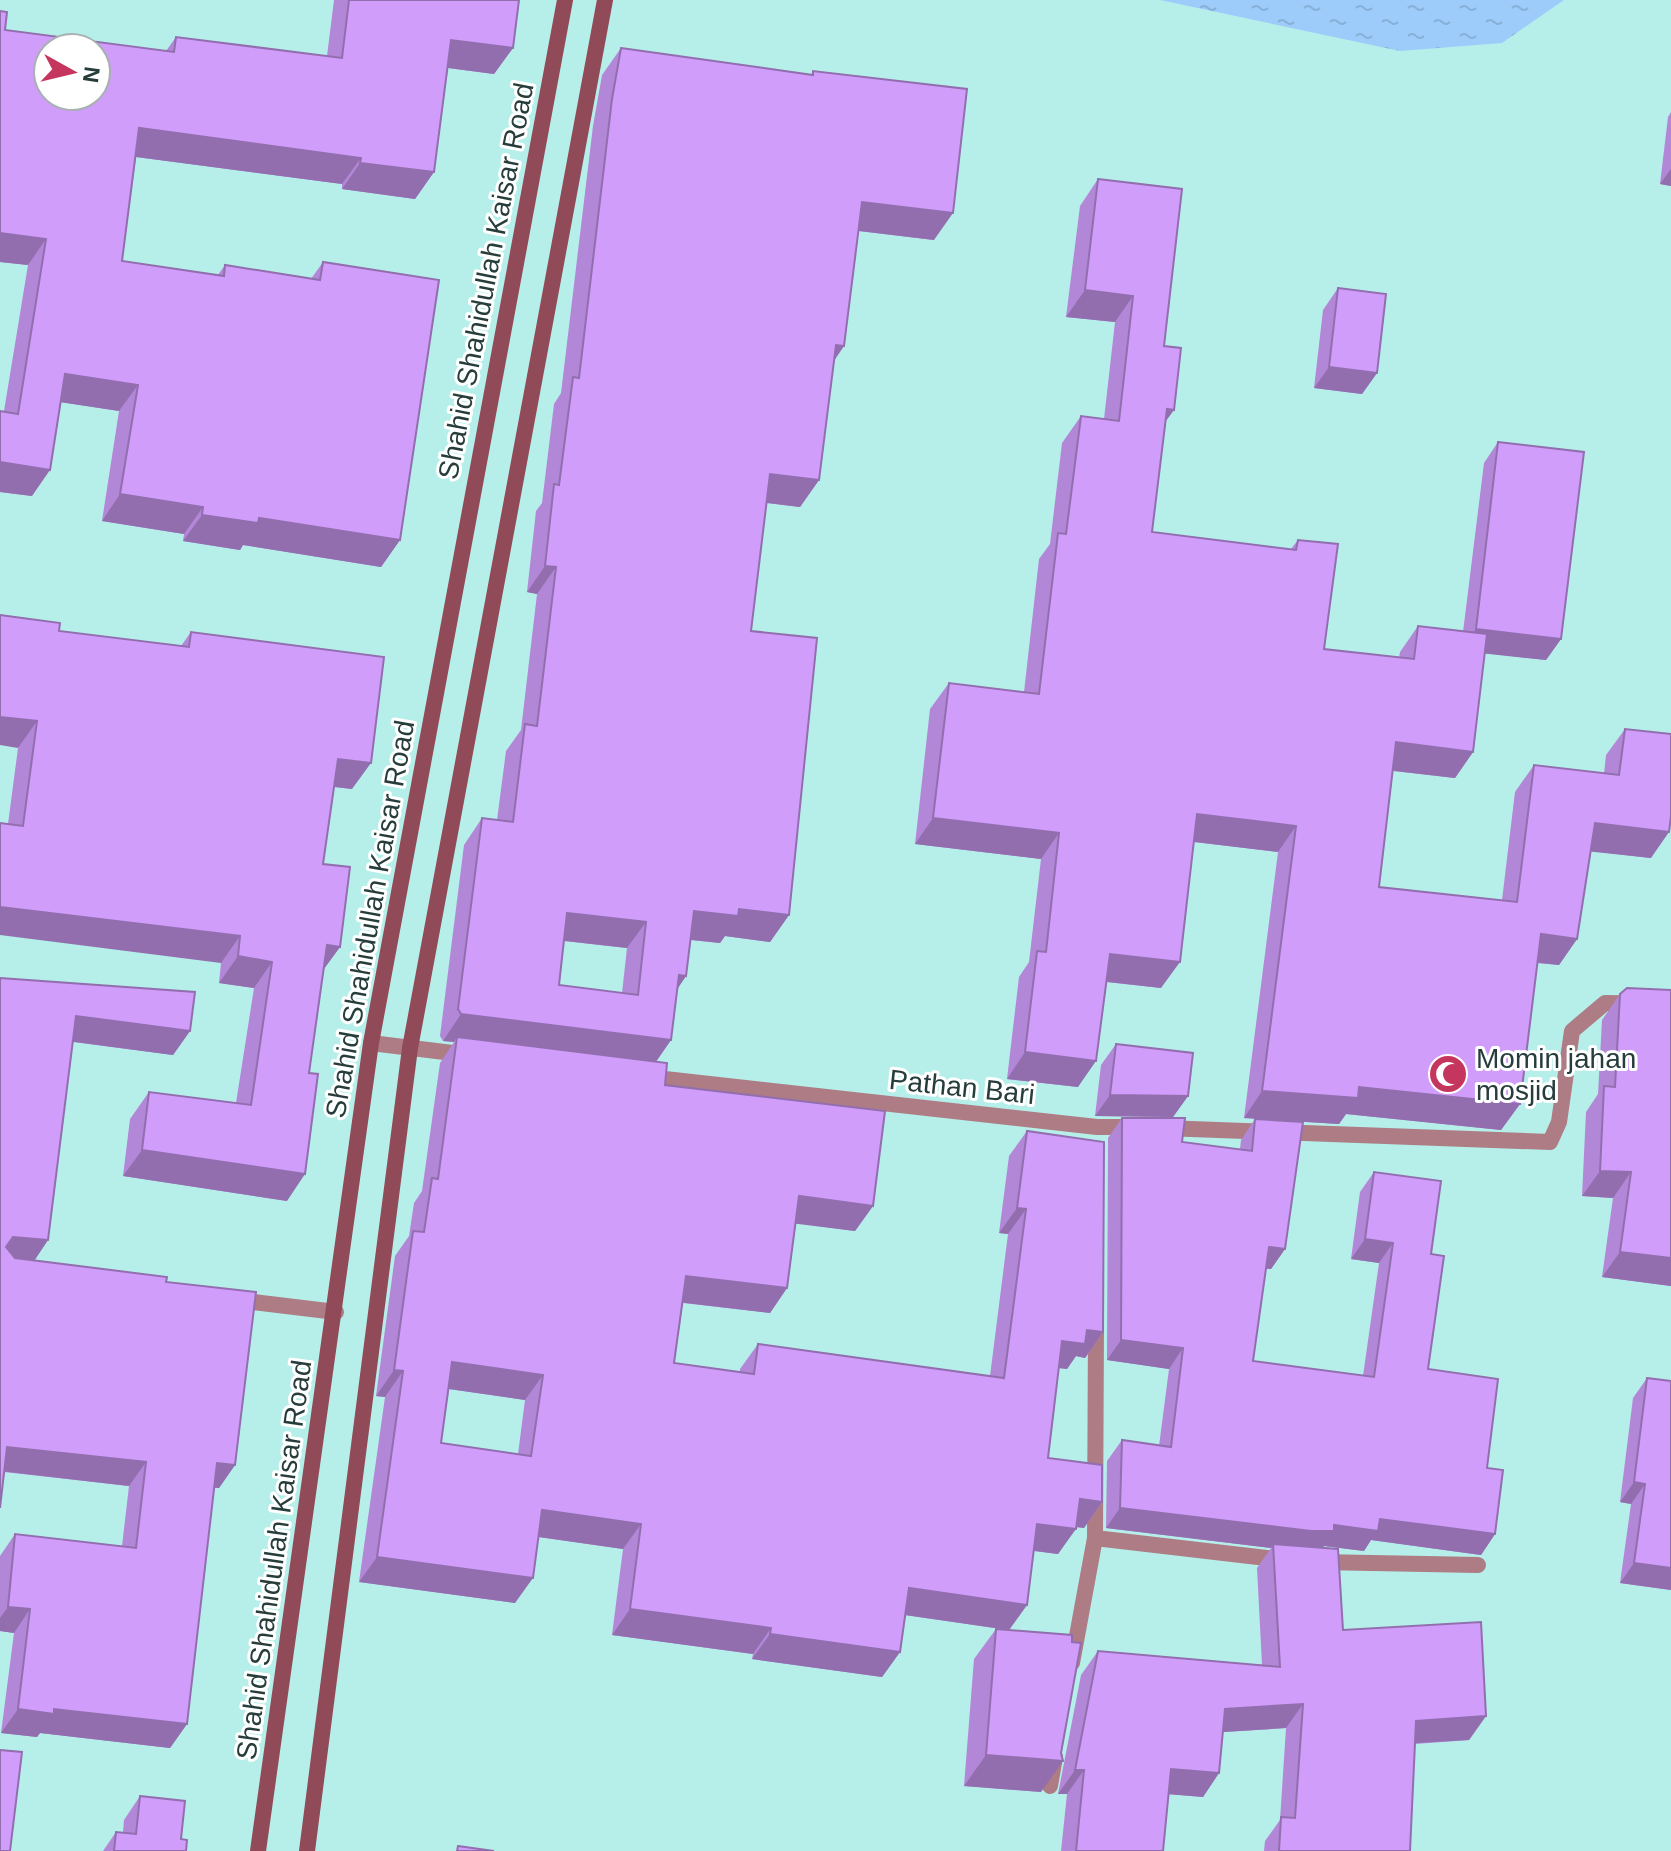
<svg xmlns="http://www.w3.org/2000/svg" width="1671" height="1851" font-family="Arial,sans-serif">
  <style>
    .water { fill: url(#water-ripples) }
    .lines { fill: none; stroke-linecap: round; stroke-linejoin: round }
    .service { stroke: #ae7c84; stroke-width: 16 }
    .minor { stroke: #ae7c84; stroke-width: 16 }
    .secondary { stroke: #904a58; stroke-width: 16 }
    .wall { fill: #b387d7; fill-rule: evenodd }
    .shaded-wall { fill: #926eaf }
    .building { fill: #d09dfa; stroke: #926eaf; stroke-width: 2; fill-rule: evenodd }
    .labels { text-anchor: middle; dominant-baseline: central; stroke-width: 6; stroke-linejoin: round; paint-order: stroke }
    .street-label { font-size: 28px; fill: #263d3b; stroke: #fff }
    .poi-label { font-size: 28px; fill: #263d3b; stroke: #fff; text-anchor: start }
  </style>
  <defs>
    <pattern id="water-ripples" width="26" height="14" patternUnits="userSpaceOnUse" patternTransform="scale(2)"><rect width="26" height="14" fill="#9dccfb"/><path d="M2 4q2-2 4 0t4 0M15 11q2-2 4 0t4 0" fill="none" stroke="#87b0d8"/></pattern>
  </defs>
  <rect width="100%" height="100%" fill="#b6efea"/>
  <path class="water" d="M1160,0H1564L1502,43L1400,51Z"/>
  <g class="lines">
    <path class="service" d="M236,1300L336,1312"/>
    <path class="minor" d="M371,1043L469,1055
      M647,1077L1097,1127H1137
      M1164,1128L1550,1142L1559,1122L1572,1031L1605,1003L1671,1004
      M1095,1538L1284,1560
      M1319,1562L1478,1565
      M1072,1663L1095,1538L1096,1321
      M1050,1786L1055,1757"/>
    <path class="secondary" d="M258,1851L371,1043L565,0
      M307,1851L410,1048L605,0"/>
  </g>
  <path class="wall" d="M334,0H519L513,48L494,74L448,68L434,172L415,199L342,189V184L136,157L122,261L218,275L225,265L311,279L323,262L400,540L381,567L243,545L240,550L183,541L184,534L102,521L119,411L61,402L32,496L0,492V411H4L28,265L0,262V11L5,30L166,51L176,37L327,56Z
    M621,48L811,75L813,71L934,240L858,231L844,346L834,361L819,480L800,507L766,503L751,631L789,915L770,942L725,936L720,943L690,940L686,976L677,989L671,1040L656,1062L665,1085L873,1206L855,1231L796,1223L787,1288L770,1313L683,1303L674,1363L740,1372V1369L758,1344L990,1376L1008,1234L999,1233L1009,1156L1027,1131L1103,1332L1085,1358L1076,1356L1067,1369L1058,1368L1048,1458L1102,1502L1084,1528L1076,1527L1058,1554L1034,1551L1027,1605L1009,1630L1041,1792L964,1786L974,1659L996,1629H1001L905,1615L900,1652L882,1677L752,1659L753,1654L612,1635L623,1549L538,1537L515,1603L359,1582L385,1397L376,1396L395,1256L409,1236L414,1203L422,1191L440,1063L454,1042L443,1041L440,1036L464,845L482,818L497,820L506,751L521,730L537,594L527,592L536,511L542,503L554,404L561,393L593,126L602,75ZM564,941L627,948L622,993L559,985ZM449,1389L525,1400L518,1454L441,1443Z
    M1671,112V186L1660,184L1668,117Z
    M1098,179L1164,346L1166,421L1152,532L1291,549L1298,540L1324,649L1399,658L1400,652L1418,626L1463,632L1484,463L1498,442L1561,639L1546,660L1485,653L1473,752L1455,778L1393,771L1379,887L1502,900L1515,792L1534,765L1604,774L1606,755L1625,729L1651,858L1591,851L1577,939L1559,965L1537,963L1520,1104L1501,1130L1346,1114L1339,1124L1244,1118L1278,852L1194,842L1161,988L1106,982L1078,1087L1007,1079L1019,977L1029,962L1041,859L915,844L930,709L949,683L1024,692L1039,559L1050,544L1062,443L1081,416L1104,419L1115,322L1066,317L1080,206Z
    M1338,288L1377,373L1362,394L1314,388L1323,310Z
    M59,631L181,646L191,632L352,789L334,787L323,864L340,947L323,970L287,1201L123,1176L130,1119L149,1092L236,1103L254,988L219,983L221,963L8,824L18,748Z
    M0,978L190,1031L173,1055L73,1042L48,1240L34,1261L166,1282L235,1465L219,1488H214L187,1724L170,1748L40,1733L37,1737L1,1733L14,1633L0,1631V1556L15,1534L122,1546L129,1486L4,1472Z
    M1620,994L1671,1286L1602,1277L1613,1198L1582,1196L1586,1112L1598,1094L1602,1020Z
    M1116,1044L1188,1096L1173,1117L1095,1116L1101,1065Z
    M1122,1118L1182,1142L1240,1149L1241,1140L1255,1119L1285,1249L1271,1269H1266L1253,1361L1363,1376L1379,1263L1351,1259L1360,1192L1374,1172L1431,1254L1428,1369L1487,1468L1495,1534L1481,1555L1371,1540L1364,1551L1324,1546L1322,1548L1343,1630L1486,1716L1469,1740L1415,1744L1410,1851H1264L1265,1841L1280,1820L1286,1728L1223,1732L1219,1773L1203,1797L1168,1794L1163,1851H1061L1067,1794H1058L1081,1675L1098,1651L1262,1665L1257,1568L1271,1548L1106,1528L1107,1461L1122,1440L1159,1446L1169,1369L1107,1360L1108,1138Z
    M1647,1378L1671,1590L1620,1583L1631,1504L1620,1502L1633,1398Z
    M140,1796L181,1839L186,1851H103L116,1832H123L124,1820Z"/>
  <path class="shaded-wall" d="M451,40L513,48L494,74L433,66Z
    M139,128L361,158L342,184L121,155Z
    M360,163L434,172L415,199L342,189Z
    M1671,169V186L1660,184Z
    M862,202L953,213L934,240L843,229Z
    M0,233L46,239L28,265L0,262Z
    M1085,290L1133,296L1115,322L1066,317Z
    M836,345L844,346L825,373Z
    M1329,367L1377,373L1362,394L1314,388Z
    M65,374L138,385L119,411L46,400Z
    M1167,409L1174,410L1155,436Z
    M0,462L50,470L32,496L0,492Z
    M770,474L819,480L800,507L751,501Z
    M120,494L203,507L184,534L102,521Z
    M202,515L259,518L400,540L381,567L243,545L240,550L183,541Z
    M545,566L556,567L537,594L527,592Z
    M1476,629L1561,639L1546,660L1461,651Z
    M0,717L37,721L18,748L0,745Z
    M1396,742L1473,752L1455,778L1378,769Z
    M338,759L371,763L352,789L319,785Z
    M1197,814L1296,826L1278,852L1178,840Z
    M933,818L1059,833L1041,859L915,844Z
    M1595,823L1669,832L1651,858L1576,850Z
    M0,907L240,936L221,963L0,935Z
    M739,909L789,915L770,942L725,936L720,943L675,938L694,911Z
    M567,913L646,922L627,948L548,939Z
    M1541,934L1577,939L1559,965L1522,961Z
    M327,945L340,947L321,973Z
    M1110,954L1180,962L1161,988L1091,980Z
    M238,956L272,962L254,988L219,983Z
    M679,975L686,976L668,1003Z
    M461,1014L671,1040L652,1067L457,1037L454,1042L443,1041Z
    M76,1016L190,1031L173,1055L60,1040Z
    M1025,1052L1096,1061L1078,1087L1007,1079Z
    M1359,1087L1520,1104L1501,1130L1346,1114L1339,1124L1244,1118L1262,1091Z
    M1110,1095L1188,1096L1173,1117L1095,1116Z
    M142,1150L305,1174L287,1201L123,1176Z
    M1600,1171L1631,1172L1613,1198L1582,1196Z
    M799,1196L873,1206L855,1231L782,1222Z
    M1017,1208L1026,1209L1008,1234L999,1233Z
    M13,1237L48,1240L32,1264L0,1255Z
    M1365,1239L1393,1243L1379,1263L1351,1259Z
    M1269,1247L1285,1249L1271,1269L1255,1267Z
    M1620,1252L1671,1258V1286L1602,1277Z
    M686,1276L787,1288L770,1313L669,1301Z
    M1087,1330L1103,1332L1085,1358L1076,1356L1067,1369L1044,1366L1062,1341Z
    M1121,1340L1183,1348L1169,1369L1107,1360Z
    M452,1362L543,1375L525,1400L435,1387Z
    M394,1370L403,1371L385,1397L376,1396Z
    M7,1447L146,1462L129,1486L0,1471Z
    M217,1463L235,1465L219,1488L200,1486Z
    M1634,1482L1645,1484L1631,1504L1620,1502Z
    M1080,1499L1102,1502L1084,1528L1062,1525Z
    M1120,1508L1334,1525L1380,1519L1495,1534L1481,1555L1371,1540L1364,1551L1324,1546L1320,1551L1273,1544L1271,1548L1106,1528Z
    M542,1510L641,1524L623,1549L525,1535Z
    M1037,1524L1076,1529L1058,1554L1020,1549Z
    M377,1557L533,1578L515,1603L359,1582Z
    M1634,1563L1671,1568V1590L1620,1583Z
    M909,1588L1027,1605L1009,1630L891,1613Z
    M8,1607L30,1609L14,1633L0,1631V1618Z
    M630,1609L771,1628L753,1654L612,1635Z
    M770,1634L900,1652L882,1677L752,1659Z
    M1303,1704L1286,1728L1208,1733L1225,1709Z
    M18,1709H54L187,1724L170,1748L40,1733L37,1737L1,1733Z
    M1486,1716L1469,1740L1399,1744L1416,1721Z
    M986,1755L1063,1761L1041,1792L964,1786Z
    M1171,1769L1219,1773L1203,1797L1154,1793Z
    M1075,1770H1084L1067,1794H1058Z"/>
  <path class="building" d="M349,0H519L513,48L451,40L434,172L360,163L361,158L139,128L122,261L224,276L225,265L320,280L323,262L439,280L400,540L259,518L258,523L202,515L203,507L120,494L138,385L65,374L50,470L0,462V411L18,414L46,239L0,233V11L7,12L5,30L174,52L176,37L342,58ZM48,48H96V96H48Z
    M621,48L813,75V71L967,89L953,213L862,202L844,346L836,345L819,480L770,474L751,631L817,638L789,915L739,909L738,916L694,911L686,976L679,975L671,1040L461,1014L458,1009L482,818L513,822L525,724L537,726L556,567L545,566L554,484L559,485L573,377L579,378L612,99ZM567,913L646,922L638,995L559,985Z
    M1098,179L1182,189L1164,346L1181,348L1174,410L1167,409L1152,532L1296,550L1298,540L1338,544L1324,649L1414,659L1418,626L1487,634L1473,752L1396,742L1379,887L1517,902L1534,765L1619,775L1625,729L1671,734V816L1669,832L1595,823L1577,939L1541,934L1520,1104L1359,1087L1358,1098L1262,1091L1296,826L1197,814L1180,962L1110,954L1096,1061L1025,1052L1037,951L1046,952L1059,833L933,818L949,683L1039,694L1058,533L1066,534L1081,416L1119,421L1133,296L1085,290Z
    M1338,288L1386,294L1377,373L1329,367Z
    M1498,442L1584,452L1561,639L1476,629Z
    M0,615L60,623L59,631L189,647L191,632L384,657L371,763L338,759L323,864L350,867L340,947L327,945L309,1073L318,1074L305,1174L142,1150L149,1092L251,1105L272,962L238,956L240,936L0,907V823L23,826L37,721L0,717Z
    M0,978L195,992L190,1031L76,1016L48,1240L13,1237L6,1247L15,1258L167,1277L166,1282L256,1292L235,1465L217,1463L187,1724L54,1709V1714L18,1709L30,1609L8,1607L15,1534L136,1548L146,1462L7,1447L0,1508Z
    M1627,988L1671,990V1258L1620,1252L1631,1172L1600,1171L1604,1086L1615,1087L1620,994Z
    M457,1037L667,1063L665,1085L885,1111L873,1206L799,1196L787,1288L686,1276L674,1363L754,1374L758,1344L1004,1378L1026,1209L1017,1208L1027,1131L1104,1142L1103,1332L1087,1330L1085,1344L1062,1341L1048,1458L1102,1465V1502L1080,1499L1076,1529L1037,1524L1027,1605L909,1588L900,1652L770,1634L771,1628L630,1609L641,1524L542,1510L533,1578L377,1557L403,1371L394,1370L413,1231L424,1232L432,1178L438,1179ZM452,1362L543,1375L531,1456L441,1443Z
    M1116,1044L1193,1053L1188,1096L1110,1095Z
    M1122,1118H1185L1182,1142L1252,1151L1255,1119L1303,1122L1285,1249L1269,1247L1253,1361L1374,1377L1393,1243L1365,1239L1374,1172L1441,1181L1431,1254L1444,1256L1428,1369L1498,1379L1487,1468L1503,1470L1495,1534L1380,1519L1378,1531L1334,1525V1531H1311L1120,1508L1122,1440L1171,1447L1183,1348L1121,1340Z
    M1647,1378L1671,1381V1568L1634,1563L1645,1484L1634,1482Z
    M1273,1544L1338,1549L1343,1630L1481,1622L1486,1716L1416,1721L1410,1851H1279L1281,1817L1295,1818L1303,1704L1225,1709L1219,1773L1171,1769L1163,1851H1076L1084,1770H1075L1098,1651L1280,1667Z
    M996,1629L1072,1635V1642L1081,1643L1061,1753L1063,1761L986,1755Z
    M0,1750L22,1752L10,1851H0Z
    M140,1796L185,1801L181,1839L187,1840L186,1851H114L116,1832L136,1834Z
    M458,1846L494,1851H457Z"/>
  <defs>
    <g id="mosque-disc" transform="scale(2)"><circle r="9.5" fill="#c5365e" stroke="#fff"/><path d="M3.5-4.9A6 6 0 1 0 3.5 4.9A5 5 0 1 1 3.5-4.9Z" fill="#fff"/></g>
  </defs>
  <g fill-rule="evenodd">
    <use href="#mosque-disc" x="1448" y="1074"/>
  </g>
  <g class="labels">
    <g class="street-label">
      <text transform="translate(486 281) rotate(-79)">Shahid Shahidullah Kaisar Road</text>
      <text transform="translate(370 919) rotate(-80)">Shahid Shahidullah Kaisar Road</text>
      <text transform="translate(962 1087) rotate(6)">Pathan Bari</text>
      <text transform="translate(274 1560) rotate(-82)">Shahid Shahidullah Kaisar Road</text>
    </g>
    <g class="poi-label">
      <text x="1476" y="1058">Momin jahan<tspan x="1476" dy="32">mosjid</tspan></text>
    </g>
  </g>
  <g transform="translate(72 72) rotate(98)"><circle r="38" fill="#ffffff" stroke="#a8b1b1" stroke-width="2"/>
  <path d="M0-6L14 30L0 20L-14 30Z" fill="#c5365e"/>
  <text y="-12" font-size="22" font-weight="bold" text-anchor="middle" fill="#263d3b">N</text>
  </g>
</svg>
